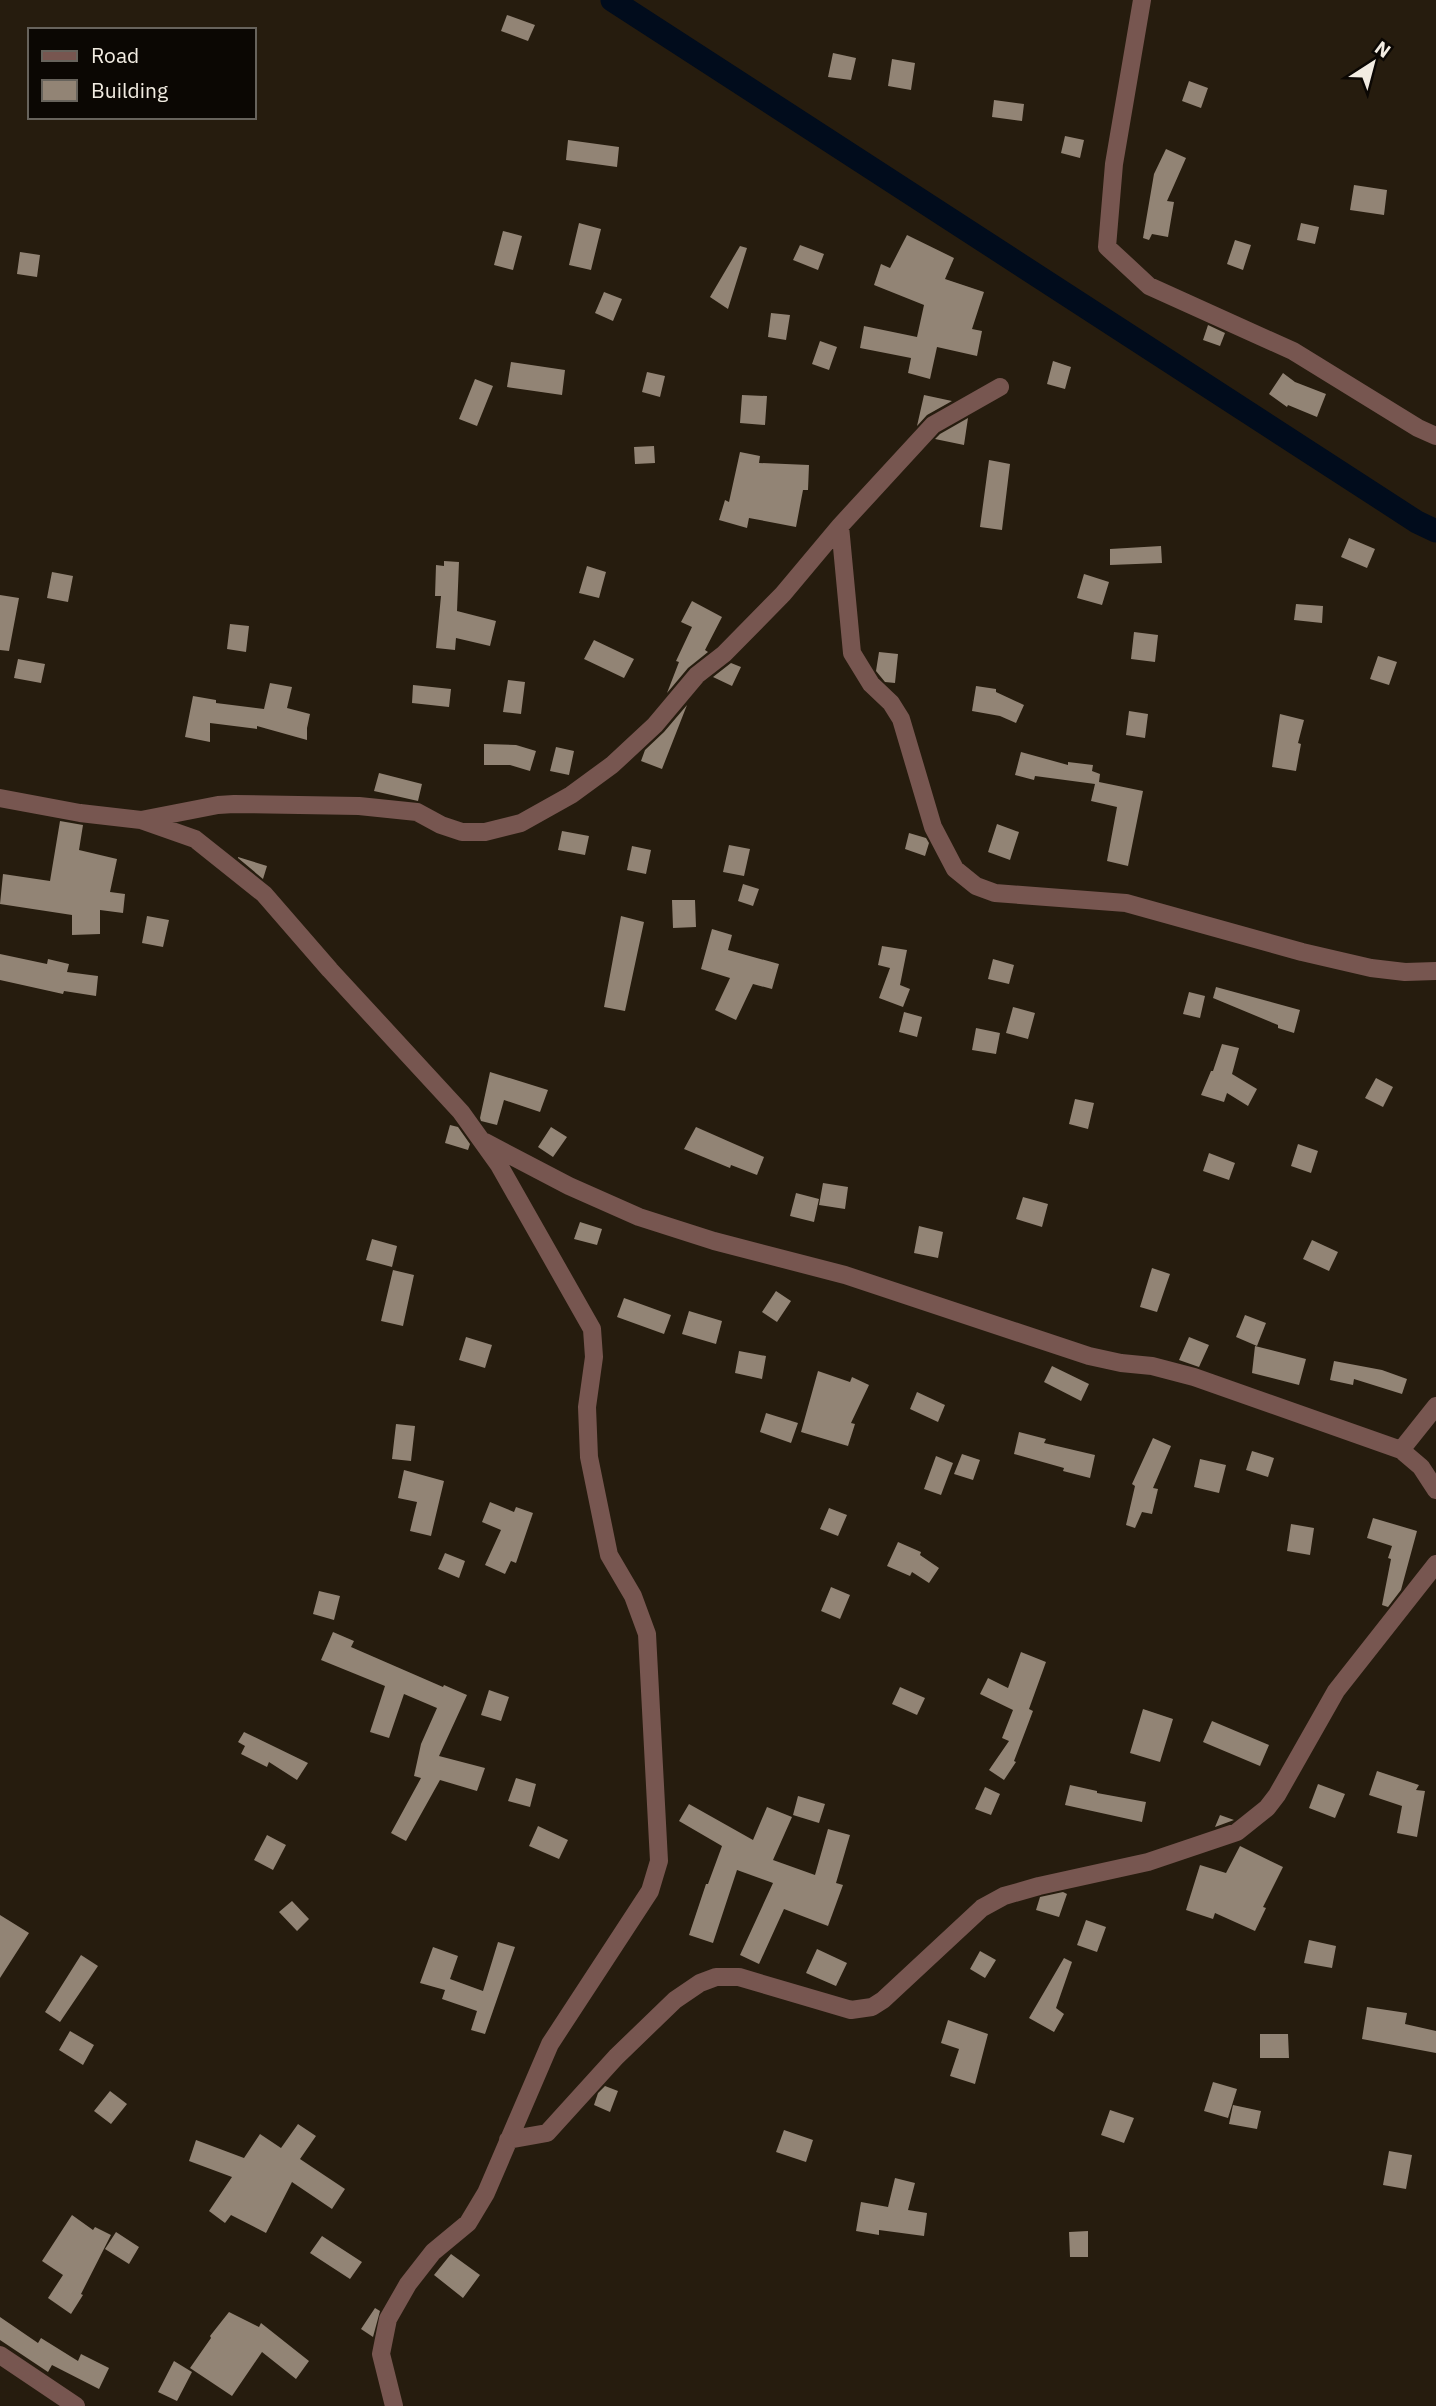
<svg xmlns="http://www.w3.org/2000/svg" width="1436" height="2406" font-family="'IBM Plex Sans',sans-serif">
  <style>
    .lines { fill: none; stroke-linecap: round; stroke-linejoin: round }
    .canal { stroke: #010c1c; stroke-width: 23 }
    .building { fill: #928475 }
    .minor { stroke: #775650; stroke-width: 18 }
  </style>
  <rect width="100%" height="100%" fill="#261c0e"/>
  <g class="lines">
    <path class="canal" d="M612,0L1417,522L1436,531"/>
  </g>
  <path class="building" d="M507,15L535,25L528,41L501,31Z
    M833,53L856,58L851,80L828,77Z
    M892,59L915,63L911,90L888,86Z
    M1189,81L1208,88L1201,108L1182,101Z
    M994,100L1024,104L1022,121L992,117Z
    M1065,136L1084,140L1080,158L1061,153Z
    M568,140L619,147L617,167L566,160Z
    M1166,149L1186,158L1167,201L1174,202L1168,237L1152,234L1149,240L1143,238L1154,174Z
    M1354,185L1387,190L1384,215L1350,210Z
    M579,223L601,229L591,270L569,265Z
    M1301,223L1319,227L1315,244L1297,240Z
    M503,231L522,236L513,270L494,265Z
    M907,235L954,258L945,279L984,292L972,329L982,331L977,356L937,347L930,379L908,373L911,358L860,348L864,326L917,337L924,305L874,285L881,264L890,268Z
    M1235,240L1251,245L1243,270L1227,264Z
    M800,245L824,254L818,270L793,260Z
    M740,246L747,248L728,309L710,297Z
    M20,252L40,255L37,277L17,274Z
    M604,292L622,299L613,321L595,313Z
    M771,313L790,315L786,340L768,337Z
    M1208,325L1225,333L1220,346L1203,340Z
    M820,341L837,347L829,370L812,364Z
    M1053,361L1071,367L1065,389L1047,384Z
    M511,362L565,370L562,395L507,387Z
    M647,372L665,376L660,397L642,392Z
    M1283,373L1295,382L1326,394L1317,417L1288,405L1287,407L1269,394Z
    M475,379L493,386L477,426L459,419Z
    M742,395L767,396L765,425L740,423Z
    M924,395L952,401L927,415L917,426Z
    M968,418L964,445L935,439L940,434Z
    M654,446L655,463L635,464L634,447Z
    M740,452L760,456L759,463L809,465L808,490H803L796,527L749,518L747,528L719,520L725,500L729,502Z
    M989,460L1010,464L1002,530L980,527Z
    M1349,538L1375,549L1367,568L1341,557Z
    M1161,546L1162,563L1110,565V549Z
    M444,561L459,562L457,611L496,621L490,646L456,638L455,650L436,648L441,596H435L436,565L444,566Z
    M587,566L606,572L599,598L579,593Z
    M52,572L73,576L68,602L47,598Z
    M1084,574L1109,582L1102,605L1077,598Z
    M0,595L19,598L9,651L0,650Z
    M692,601L722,617L705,650L708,652L688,668L667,693L679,662L676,661L692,627L681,622Z
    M1296,604L1323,606L1322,623L1294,620Z
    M230,624L249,626L246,652L227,649Z
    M1134,632L1158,635L1155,662L1131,659Z
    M594,640L634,659L624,678L584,659Z
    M879,652L898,654L895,683L885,682L876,671Z
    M1378,656L1397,662L1389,685L1370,679Z
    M18,659L45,664L41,683L14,678Z
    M731,663L741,667L732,686L713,677Z
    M508,680L525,682L521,714L503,712Z
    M270,683L292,687L287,708L310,714L307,728V740L257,726V729L210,723V742L185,737L193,696L216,700V703L264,709Z
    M413,685L451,689L449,707L412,703Z
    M976,686L996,689V692L1024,705L1016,723L1000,716L972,711Z
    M687,705L662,769L641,761L645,750L664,732Z
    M1129,711L1148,714L1145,738L1126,735Z
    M1280,714L1304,720L1298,743L1301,744L1296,771L1272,767Z
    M484,744L516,745L536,751L530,771L510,765H484Z
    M556,747L574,751L569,775L550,771Z
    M1021,752L1068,765V762L1093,765L1092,771L1100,774L1099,782L1143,791L1128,866L1107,861L1117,807L1091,801L1095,784L1035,776L1034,780L1015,775Z
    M379,773L422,784L418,801L374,791Z
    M60,821L83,825L79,850L117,859L110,892L125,894L123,913L100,910V934L72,935V915L0,904L3,874L50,881Z
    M997,824L1019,832L1010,860L988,852Z
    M562,831L589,836L585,855L558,850Z
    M909,833L926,838L929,843L925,856L905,849Z
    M729,845L750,849L744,876L723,872Z
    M632,846L651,850L646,874L627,870Z
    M238,857L267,866L263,879L238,858Z
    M743,884L759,889L753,906L738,901Z
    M672,900H695L696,927L673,928Z
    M147,916L169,920L163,947L142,943Z
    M621,916L644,922L625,1011L604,1007Z
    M712,929L732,935L728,950L779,964L772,989L753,984L736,1020L715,1010L730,978L701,969Z
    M882,946L907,950L900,985L910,989L903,1007L879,998L890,968L878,965Z
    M0,954L47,964L48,959L69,964L67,972L98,976L96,996L64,991L63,994L0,980Z
    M993,959L1014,965L1009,984L988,979Z
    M1216,987L1300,1010L1294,1033L1278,1028V1025L1213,998Z
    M1189,992L1205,996L1200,1018L1183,1014Z
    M1013,1007L1035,1013L1028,1039L1006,1033Z
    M904,1012L922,1017L917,1037L899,1032Z
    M976,1028L1000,1033L996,1054L972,1050Z
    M1222,1044L1239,1048L1232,1074L1257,1089L1248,1106L1227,1093L1224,1102L1201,1095L1211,1071H1213Z
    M490,1072L548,1090L540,1112L504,1100L497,1125L481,1121L480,1118Z
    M1376,1078L1393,1087L1383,1107L1365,1098Z
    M1075,1099L1094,1103L1088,1129L1069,1124Z
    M450,1125L458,1127L470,1144L468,1150L445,1143Z
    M551,1127L567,1137L553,1157L538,1147Z
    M696,1127L764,1157L757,1175L731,1165L730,1168L684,1149Z
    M1298,1144L1318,1151L1311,1173L1291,1166Z
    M1209,1153L1235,1163L1229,1180L1203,1171Z
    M823,1183L848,1187L845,1209L819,1205Z
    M796,1193L819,1199L814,1222L790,1216Z
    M1023,1197L1048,1204L1042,1227L1016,1219Z
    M580,1222L602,1229L597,1245L574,1239Z
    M919,1226L943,1232L938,1258L914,1253Z
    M372,1239L397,1246L392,1267L366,1260Z
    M1312,1240L1338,1252L1329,1271L1303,1259Z
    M1152,1268L1170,1274L1157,1312L1140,1307Z
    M393,1270L414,1275L403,1326L381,1321Z
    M776,1291L791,1301L777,1322L762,1312Z
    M624,1298L671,1315L664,1334L617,1317Z
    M689,1311L722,1321L716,1344L682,1334Z
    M1245,1315L1266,1323L1257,1346L1236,1337Z
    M466,1337L492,1345L485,1368L459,1360Z
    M1189,1337L1209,1345L1199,1367L1179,1360Z
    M1255,1346L1306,1359L1299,1385L1252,1373Z
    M739,1351L766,1356L762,1379L735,1373Z
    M1334,1361L1382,1370L1407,1379L1402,1394L1354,1379L1353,1385L1330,1380Z
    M1052,1366L1089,1384L1081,1401L1044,1382Z
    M818,1371L850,1382L852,1377L869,1385L851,1423L855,1424L848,1446L801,1432Z
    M917,1392L945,1405L938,1422L910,1409Z
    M766,1413L798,1423L791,1443L760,1432Z
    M396,1424L415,1426L411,1461L392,1459Z
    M1019,1432L1046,1439L1044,1443L1095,1455L1090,1478L1063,1471L1064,1468L1014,1454Z
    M1153,1438L1171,1446L1153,1488L1158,1489L1152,1514L1142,1512L1135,1528L1126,1525L1135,1486L1132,1484Z
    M1252,1451L1274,1458L1268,1477L1246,1470Z
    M962,1454L980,1460L973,1480L954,1474Z
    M936,1456L953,1463L941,1495L924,1489Z
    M1200,1459L1226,1465L1219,1493L1194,1487Z
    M404,1470L444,1481L431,1536L410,1531L417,1502L398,1498Z
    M490,1502L514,1512L516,1507L533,1513L516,1563L511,1561L505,1574L485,1565L501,1530L482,1522Z
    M829,1508L847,1515L838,1536L820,1529Z
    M1373,1518L1417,1531L1401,1590L1388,1607L1382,1605L1391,1559L1388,1558L1392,1546L1367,1538Z
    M1291,1524L1314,1528L1310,1555L1287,1551Z
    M898,1542L921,1552L920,1555L939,1568L929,1583L912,1572L910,1576L887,1566Z
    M445,1553L465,1561L459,1578L438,1569Z
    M831,1587L850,1595L840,1619L821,1611Z
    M319,1591L340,1596L334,1620L313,1614Z
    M333,1632L354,1641L351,1647L443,1687L444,1685L467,1695L439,1756L485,1768L477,1791L440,1780L406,1841L391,1833L421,1778L414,1776L421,1744L437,1708L404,1694L389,1738L370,1732L385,1686L321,1660Z
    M1021,1652L1046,1662L1029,1709L1033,1711L1014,1761L1016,1762L1004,1780L989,1770L1009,1741L1002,1738L1013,1710L980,1694L988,1678L1008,1688Z
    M900,1687L925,1698L917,1715L892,1704Z
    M489,1690L509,1697L501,1721L481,1715Z
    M1143,1709L1173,1719L1160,1762L1130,1753Z
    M1212,1721L1269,1745L1260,1766L1203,1742Z
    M244,1732L308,1763L297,1780L269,1762L267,1767L241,1754L245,1746L238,1742Z
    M1377,1771L1419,1785L1416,1790L1425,1791L1417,1837L1397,1833L1402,1806L1369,1795Z
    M516,1778L536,1784L530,1807L508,1801Z
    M1318,1784L1345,1794L1335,1818L1309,1808Z
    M1070,1785L1097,1791V1793L1146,1802L1142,1822L1065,1805Z
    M985,1787L1000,1794L991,1815L975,1809Z
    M798,1796L825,1804L819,1823L793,1815Z
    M689,1804L753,1840L767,1807L792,1817L773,1860L815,1875L828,1829L850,1835L836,1883L843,1885L828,1926L784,1909L759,1964L740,1955L773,1883L737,1870L713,1943L689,1935L706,1884H708L722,1846L679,1821Z
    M1220,1815L1234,1820L1215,1827Z
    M538,1826L568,1840L559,1859L529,1846Z
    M267,1835L286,1845L273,1870L254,1860Z
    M1240,1846L1283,1867L1263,1907L1266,1908L1255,1931L1215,1913L1213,1919L1186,1910L1200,1865L1226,1873Z
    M1063,1892L1067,1894L1059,1917L1036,1910L1040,1897Z
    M292,1901L309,1919L297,1931L279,1912Z
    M0,1915L29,1933L0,1978Z
    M1086,1920L1106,1927L1097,1952L1077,1945Z
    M1309,1940L1336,1946L1332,1968L1304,1963Z
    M498,1942L515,1947L485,2034L471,2030L477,2011L442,1999L445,1990L420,1983L433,1947L458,1956L450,1979L483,1991Z
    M817,1949L847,1963L836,1986L806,1973Z
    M980,1951L996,1960L985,1978L970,1969Z
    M81,1955L98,1966L60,2022L45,2012Z
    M1064,1958L1072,1962L1056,2008L1064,2014L1054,2032L1029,2018Z
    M1367,2007L1407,2013L1405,2024L1436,2031V2053L1362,2039Z
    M948,2020L988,2034L975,2084L950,2076L959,2049L941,2043Z
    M70,2031L94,2045L83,2065L59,2050Z
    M1260,2034H1288L1289,2058H1260Z
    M1213,2082L1237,2089L1228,2118L1204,2111Z
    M605,2086L618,2091L610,2112L594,2105L598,2093Z
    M110,2091L127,2104L111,2124L94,2111Z
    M1233,2105L1261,2111L1257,2129L1229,2124Z
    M1110,2110L1134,2118L1124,2143L1101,2135Z
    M298,2124L316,2136L300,2159L345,2189L332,2209L292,2182L266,2233L231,2215L225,2223L209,2211L232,2177L189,2161L196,2140L244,2158L260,2134L281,2148Z
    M784,2130L813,2140L806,2162L776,2152Z
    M1389,2151L1412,2155L1406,2189L1383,2185Z
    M895,2178L915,2183L908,2210L927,2213L924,2236L879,2230V2235L856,2231L861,2202L888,2207Z
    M72,2215L93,2230L95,2227L111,2235L81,2294L83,2295L71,2314L48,2298L63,2275L42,2261Z
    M1088,2231V2257H1070L1069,2232Z
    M116,2232L139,2247L129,2264L105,2249Z
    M322,2236L362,2262L350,2279L310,2253Z
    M451,2254L480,2275L463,2298L434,2275Z
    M375,2308L380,2311L373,2337L361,2329Z
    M229,2312L259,2327L261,2323L309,2361L296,2379L262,2352L232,2396L190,2368L211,2338L210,2336Z
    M0,2317L38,2343L41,2338L78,2361L81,2354L109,2368L99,2389L52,2365L48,2372L0,2340Z
    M174,2361L192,2372L177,2401L158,2392Z"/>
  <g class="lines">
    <path class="minor" d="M1142,0L1114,164L1107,247L1149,286L1293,351L1418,428L1436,436
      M840,526L852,653L871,684L891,703L901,719L933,827L955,869L976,886L995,893L1126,903L1302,952L1371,968L1405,972L1436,971
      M0,798L80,813L141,820L195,839L264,894L330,970L461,1112L499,1165L592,1329L594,1357L587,1407L589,1457L609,1555L633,1596L647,1634L659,1861L650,1891L550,2044L486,2193L468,2223L433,2252L408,2284L388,2319L381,2354L394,2406
      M141,820L218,805L234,804L359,806L417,812L441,825L462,832H485L521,823L571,795L612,765L655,725L697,675L724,654L783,594L840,526L933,425L1000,387
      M485,1142L569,1186L639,1217L714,1241L845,1275L1089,1356L1121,1363L1152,1366L1194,1377L1401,1450L1421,1467L1436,1490
      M1401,1450L1436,1406
      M508,2140L547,2133L616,2057L675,2000L700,1983L716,1977H739L851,2010L872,2007L883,2000L982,1908L1004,1896L1039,1886L1148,1862L1237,1832L1267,1808L1277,1795L1336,1691L1436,1564
      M0,2355L76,2406"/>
  </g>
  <rect x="28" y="28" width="228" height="91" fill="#0b0703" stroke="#67635c" stroke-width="2"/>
  <rect x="42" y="51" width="35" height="10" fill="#775650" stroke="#67635c" stroke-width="2"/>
  <text x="91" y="63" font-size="21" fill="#f2ece2">Road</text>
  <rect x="42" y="80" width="35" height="21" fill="#928475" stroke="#67635c" stroke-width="2"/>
  <text x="91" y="98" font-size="21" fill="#f2ece2">Building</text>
  <g transform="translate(1373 63) rotate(36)" stroke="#0b0703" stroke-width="5" paint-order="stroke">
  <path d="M0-5L12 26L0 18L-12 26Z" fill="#f2ece2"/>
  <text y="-10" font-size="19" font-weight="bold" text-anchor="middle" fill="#f2ece2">N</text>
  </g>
</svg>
